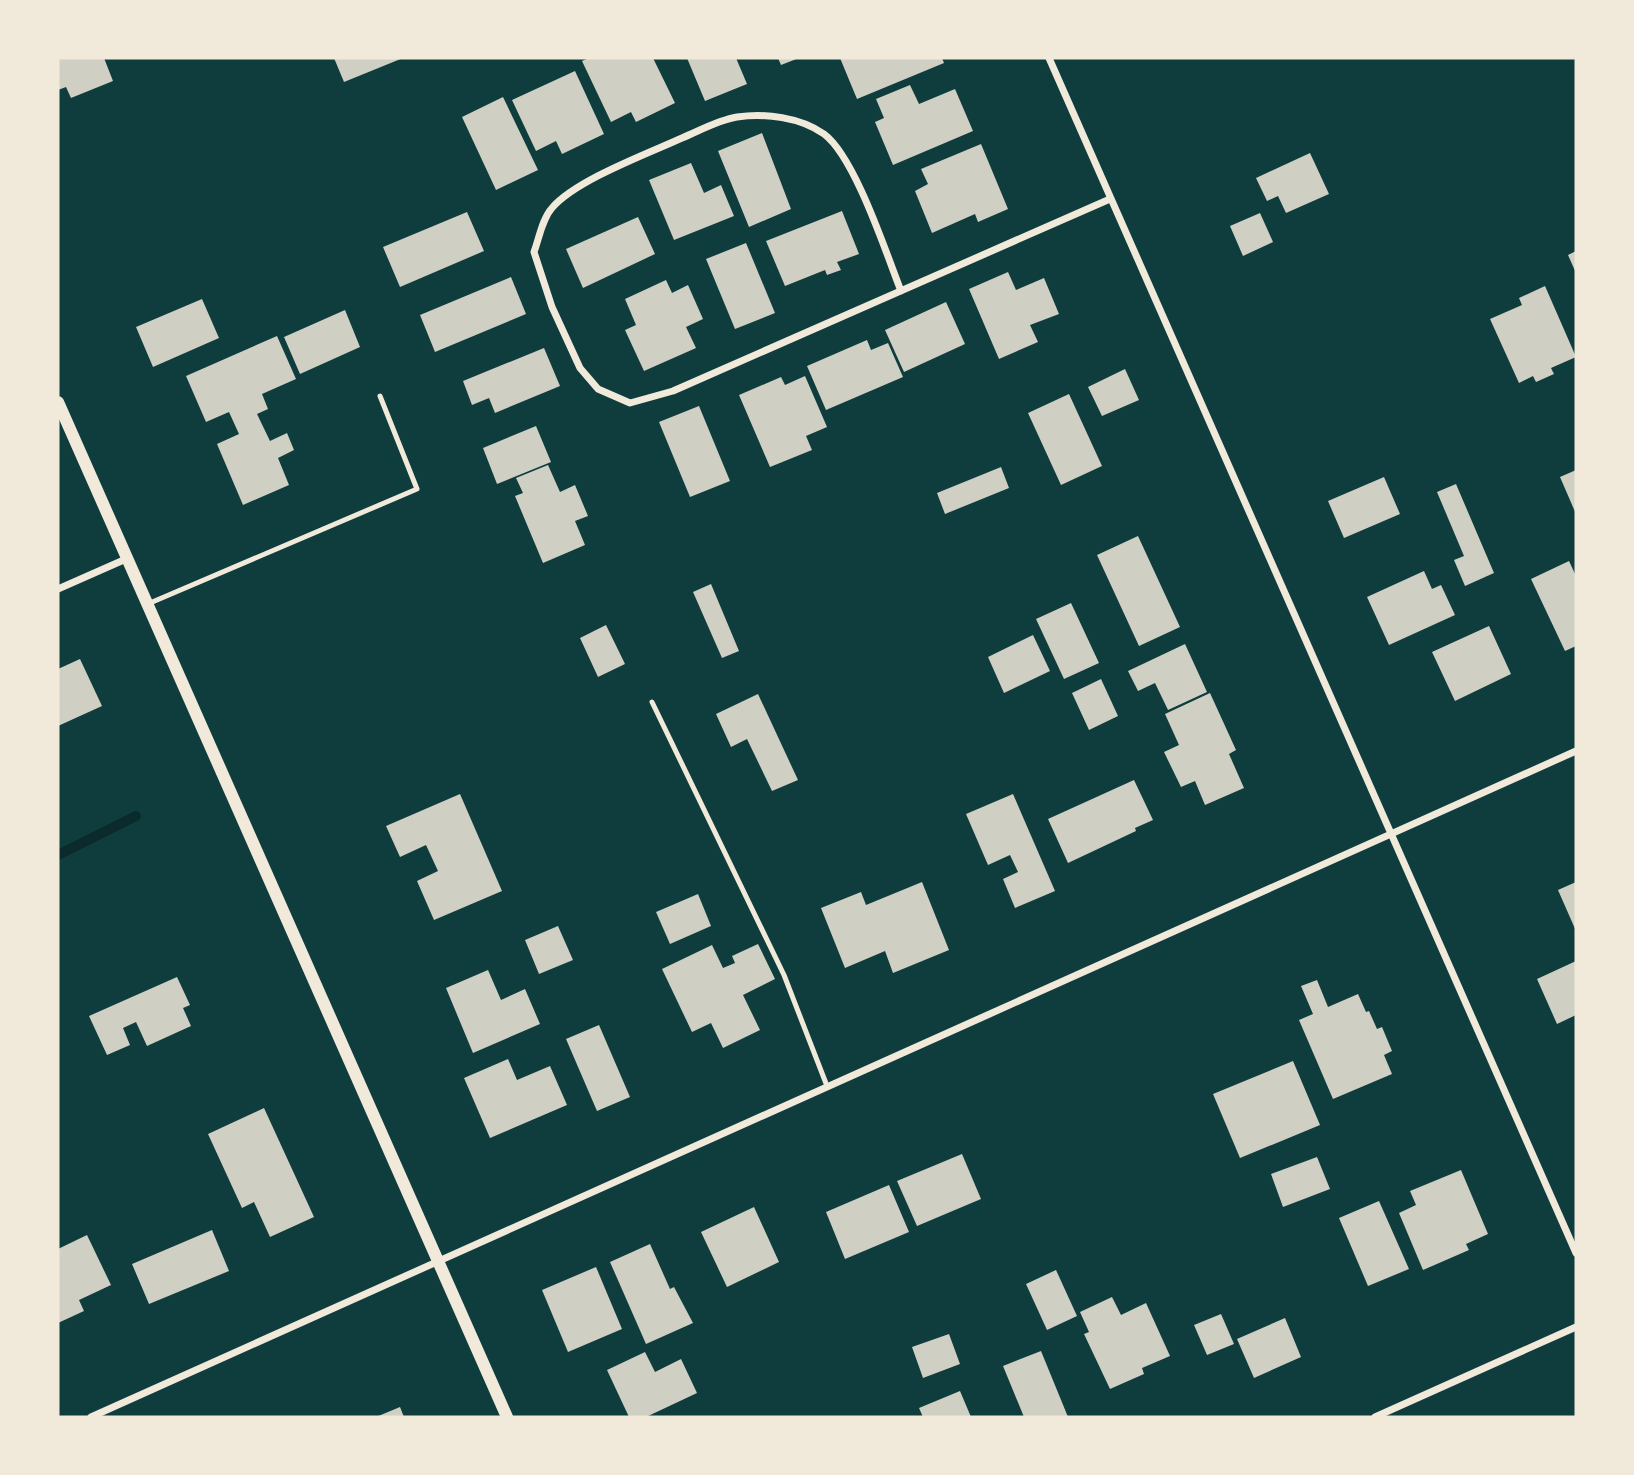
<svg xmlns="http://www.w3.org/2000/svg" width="1634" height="1475" font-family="'Asap Condensed',sans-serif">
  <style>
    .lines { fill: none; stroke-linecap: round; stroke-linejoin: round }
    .stream { stroke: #0a2a2b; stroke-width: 10 }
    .building { fill: #cfcfc3 }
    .service { stroke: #f1e9da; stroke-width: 5 }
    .minor { stroke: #f1e9da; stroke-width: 7 }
    .tertiary { stroke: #f1e9da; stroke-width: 12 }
  </style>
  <rect width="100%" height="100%" fill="#0f3d3e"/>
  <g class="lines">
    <path class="stream" d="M58,855L136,816"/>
  </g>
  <path class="building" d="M58,58H104L113,81L71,98L66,87L58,90Z
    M334,58H403L344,82Z
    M589,58H653L675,103L636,122L631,112L611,122L582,61Z
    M687,58H736L747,84L705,101Z
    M778,58H799L781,65Z
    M840,58H942L944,63L857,99Z
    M575,71L604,134L562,154L556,141L536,151L512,100Z
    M910,85L919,104L955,89L973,131L893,165L875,122L884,118L876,99Z
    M503,97L538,170L496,190L462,117Z
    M762,133L791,209L749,227L718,151Z
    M981,144L1008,209L978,222L975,214L932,233L915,191L928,184L921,169Z
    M1310,153L1329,194L1286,213L1278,196L1267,201L1256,178Z
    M691,163L704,193L721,185L734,216L674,240L649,180Z
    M842,211L859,254L837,262L841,270L827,275L825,270L785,286L766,241Z
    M467,212L484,251L400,287L383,247Z
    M1260,213L1273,242L1243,256L1230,226Z
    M638,217L655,254L583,288L566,249Z
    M746,243L775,313L735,329L706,259Z
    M1576,251V273L1568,255Z
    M1008,272L1016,290L1044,278L1059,314L1030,325L1038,342L999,359L969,289Z
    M511,277L526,314L435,352L420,315Z
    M666,280L672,293L688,285L703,319L686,327L696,348L644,371L625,330L636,325L625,299Z
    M1545,286L1576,357L1551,368L1554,374L1536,382L1533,376L1519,383L1490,319L1522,305L1519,298Z
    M202,299L219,338L153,367L136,327Z
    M946,302L965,344L904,372L885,330Z
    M345,310L360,347L300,374L284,337Z
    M277,336L296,379L262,394L268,409L257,414L270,441L287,433L294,450L278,458L289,485L243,505L217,444L239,434L229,412L206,422L186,376Z
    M867,340L871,350L888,343L903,377L826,410L807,366Z
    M544,348L560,386L495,413L489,398L472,405L463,381Z
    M1125,369L1139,400L1102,416L1088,387Z
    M805,376L827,427L806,436L812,450L770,467L739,395L781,377L785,385Z
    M1069,394L1102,466L1061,485L1028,413Z
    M699,406L730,481L690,497L659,422Z
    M536,426L551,462L497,484L483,448Z
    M548,465L560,492L575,485L588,516L575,521L585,545L543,563L515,496L523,493L516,478Z
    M1001,467L1009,488L945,514L937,493Z
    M1576,470V514L1560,477Z
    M1384,477L1400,514L1344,538L1328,501Z
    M1456,484L1494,573L1465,586L1454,560L1464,556L1437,492Z
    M1138,536L1180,627L1139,646L1097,555Z
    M1569,561L1576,576V646L1565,651L1531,579Z
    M1424,571L1432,589L1441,585L1455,615L1389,645L1367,597Z
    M711,584L739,651L722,658L693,592Z
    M1071,603L1099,663L1064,679L1036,619Z
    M606,625L625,664L598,677L580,638Z
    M1489,626L1511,674L1455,701L1432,652Z
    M1033,635L1050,671L1004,693L988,657Z
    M1185,644L1207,692L1168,710L1155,683L1138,691L1128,671Z
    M80,659L102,706L58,726V669Z
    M1101,679L1118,716L1089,730L1072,693Z
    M1210,693L1236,750L1229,754L1244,788L1205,805L1195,781L1181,787L1164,752L1179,745L1165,714Z
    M758,694L798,780L772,791L747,739L731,747L716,714Z
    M1134,780L1153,820L1135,828L1136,831L1068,863L1048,819Z
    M460,794L502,891L434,920L417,881L438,871L426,845L400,857L386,826Z
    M1013,794L1055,891L1015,908L1003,879L1018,872L1010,855L988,865L966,814Z
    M922,882L949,950L893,973L885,951L845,968L821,908L861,892L866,905Z
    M1576,882V931L1558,890Z
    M698,894L711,926L670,944L656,912Z
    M558,926L573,960L539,974L525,940Z
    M758,944L775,979L743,995L760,1030L723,1048L711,1023L692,1032L662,969L712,945L723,968L735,963L732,956Z
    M1576,961V1015L1557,1024L1537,979Z
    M488,970L501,1000L525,989L540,1024L473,1053L446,988Z
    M177,977L190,1005L183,1008L191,1026L147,1046L136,1022L123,1028L130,1045L107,1055L89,1016Z
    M1317,980L1328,1007L1358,994L1366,1012L1369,1011L1377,1029L1382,1027L1392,1051L1384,1055L1392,1074L1333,1099L1299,1020L1313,1014L1301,986Z
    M599,1025L630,1097L597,1111L566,1039Z
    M508,1059L517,1080L550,1066L567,1105L490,1138L464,1078Z
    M1293,1061L1320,1125L1240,1158L1213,1094Z
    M264,1108L314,1217L270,1237L254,1202L242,1208L208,1134Z
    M962,1154L981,1199L917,1226L897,1181Z
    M1317,1157L1330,1189L1283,1207L1271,1174Z
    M1461,1170L1488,1234L1466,1244L1469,1250L1423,1270L1399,1213L1416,1205L1410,1191Z
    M889,1185L909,1232L845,1259L826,1212Z
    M1379,1201L1409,1269L1368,1286L1339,1218Z
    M754,1207L779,1262L727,1287L701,1232Z
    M212,1230L229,1271L149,1304L132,1264Z
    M87,1235L111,1285L79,1300L84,1311L58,1323V1249Z
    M650,1244L670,1289L674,1287L693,1323L646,1344L610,1262Z
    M596,1267L622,1329L568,1352L542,1290Z
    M1056,1270L1077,1316L1047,1330L1026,1284Z
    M1112,1297L1121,1315L1146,1303L1170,1356L1142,1368L1144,1374L1110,1389L1084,1334L1089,1332L1080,1312Z
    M1221,1314L1234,1344L1207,1355L1194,1325Z
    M1285,1318L1301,1357L1254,1378L1237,1339Z
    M949,1334L960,1364L923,1378L912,1347Z
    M1041,1351L1068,1417H1024L1003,1366Z
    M645,1352L655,1372L681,1359L697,1393L646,1417H629L607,1370Z
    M960,1391L971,1417H923L919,1408Z
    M400,1407L404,1417H376Z"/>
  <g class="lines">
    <path class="service" d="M150,603L417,489L380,396
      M652,702L784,975L827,1086"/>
    <path class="minor" d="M1049,58L1576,1253
      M901,291C886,253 855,157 824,134C800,117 765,113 737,117C718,120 699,131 682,138C647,154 576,180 552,208C542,219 539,239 534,252L552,307L580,368L598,389L630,403L673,391L1110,199
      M58,589L126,559
      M91,1417L1576,751
      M1375,1417L1576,1327"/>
    <path class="tertiary" d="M58,402L507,1417"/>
  </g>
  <rect width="1634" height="1475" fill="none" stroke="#f1e9da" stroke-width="119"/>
</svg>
